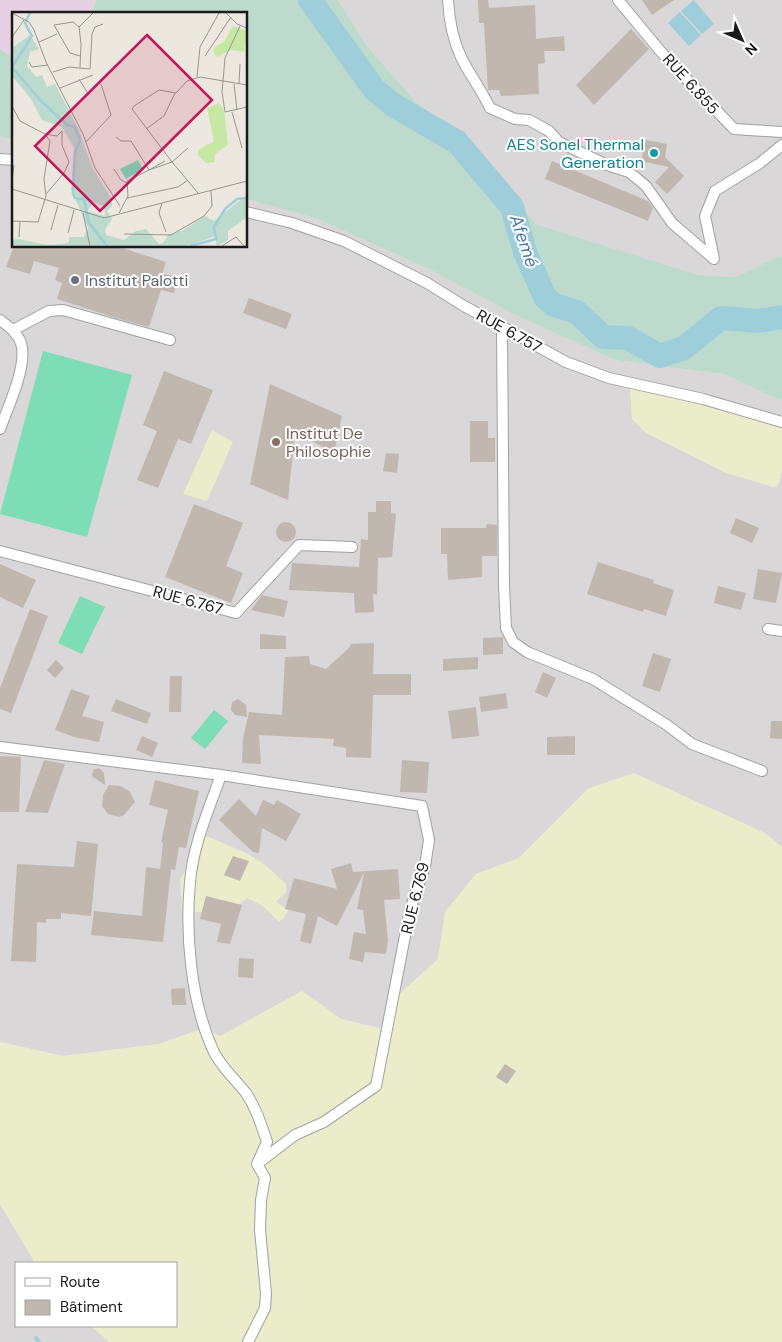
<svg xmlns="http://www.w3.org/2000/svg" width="782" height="1342" font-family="'DM Sans',sans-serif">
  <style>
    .residential { fill: #d9d7d7 }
    .industrial { fill: #e6d1e2 }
    .farmland { fill: #eaecca }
    .wetland { fill: #bcdbcc }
    .pitch { fill: #7cddb7 }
    .water { fill: #9fcedb }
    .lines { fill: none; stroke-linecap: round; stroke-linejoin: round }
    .stream { stroke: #9fcedb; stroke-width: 4 }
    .river { stroke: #9fcedb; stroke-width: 24 }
    .building { fill: #c0b7af }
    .minor-casing { stroke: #a1a1a1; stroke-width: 12 }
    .minor { stroke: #fff; stroke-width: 10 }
    .culture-dot { fill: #0f9aa8; stroke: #fff; stroke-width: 2 }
    .worship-dot { fill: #6b7280; stroke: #fff; stroke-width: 2 }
    .education-dot { fill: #8d6e63; stroke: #fff; stroke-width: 2 }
    .labels { text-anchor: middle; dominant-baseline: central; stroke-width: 4; stroke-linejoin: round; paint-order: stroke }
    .street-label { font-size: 16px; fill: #1a1a1a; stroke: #fff }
    .culture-label { font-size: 16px; fill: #0d838f; stroke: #fff; text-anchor: end }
    .worship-label { font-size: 16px; fill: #5b616d; stroke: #fff; text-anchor: start }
    .education-label { font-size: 16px; fill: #785e54; stroke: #fff; text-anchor: start }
    .water-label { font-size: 18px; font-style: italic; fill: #4879a9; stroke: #fff }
    .inset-river { fill: none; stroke: #9fcedb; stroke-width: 2.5 }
    .inset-road { fill: none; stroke: #989690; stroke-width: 1 }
    .view { fill: #c2185b; fill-opacity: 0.15; stroke: #c2185b; stroke-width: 2.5 }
    .inset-edge { fill: none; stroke: #1a1a1a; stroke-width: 2.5 }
  </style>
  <rect width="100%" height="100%" fill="#ece8df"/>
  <path class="residential" d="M338,0H782V255L736,277L698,275L536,224L475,152L415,101L367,46Z
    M0,136L14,140V246H246V199L318,219L431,270L515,315L615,360L724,374L782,401V426L630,386L632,419L726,473L773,487L779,483L782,470V847L765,833L589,788L519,858L476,874L445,912L438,959L391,1002L387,1030L341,1019L302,991L220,1037L204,1028L159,1044L63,1056L0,1042Z
    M0,1204L35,1263H16V1326H91L109,1342H0Z"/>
  <path class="industrial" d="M0,0H96L92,14H14V58L0,49Z"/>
  <path class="farmland" d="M630,386L782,426V470L777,487L726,473L646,433L632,419Z
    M212,430L233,442L207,501L183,494Z
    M634,773L765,833L782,847V1342H109L91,1326H176V1263H35L0,1204V1042L63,1056L159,1044L204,1028L220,1036L302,991L341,1019L387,1030L391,1002L438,959L445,912L476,874L519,858L589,788Z
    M204,835L246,853L264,864L286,884V892L276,902L288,910L284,918L279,922L263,906L247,898L235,908L219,912H182L180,880Z"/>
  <path class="wetland" d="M96,0H338L367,46L415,101L475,152L536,224L698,275L736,277L782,255V401L724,374L615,360L515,315L431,270L318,219L246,199V14H92Z
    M0,49L14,58V140L0,136Z"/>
  <path class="pitch" d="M43,351L132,375L87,537L0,514Z
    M80,596L105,607L82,654L58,643Z
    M214,710L228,721L205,749L191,738Z"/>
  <path class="water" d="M694,0L714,24L702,34L681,11Z
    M680,12L701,35L689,46L668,23Z"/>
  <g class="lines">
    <path class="stream" d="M36,1338L39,1342"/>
    <path class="river" d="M310,0L374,89L393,105L457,142L512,207L525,252L545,297L554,305L577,312L603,337L628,338L660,356L684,348L721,318L758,321L782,317"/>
  </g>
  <path class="building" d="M478,0H488L489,8L535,5L536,39L564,36L565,51H544L545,63L538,64L539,94L501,96L499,90H488L484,23H479Z
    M642,0H674L652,15Z
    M631,29L649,49L594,105L576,85Z
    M646,140L667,144L665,157L684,176L667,194L655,182L669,167L641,161Z
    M552,161L648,201L653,208L648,221L545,179Z
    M14,246H116L166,262L162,274L177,276L174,293L161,290L149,327L116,318L57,299L62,283L55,280L59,268L34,261L30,274L6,267Z
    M249,298L292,314L286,329L243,313Z
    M164,371L213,390L191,444L178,439L158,488L137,480L157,431L143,425Z
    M270,384L342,416L334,453L295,432L288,500L250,484Z
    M470,421H488V438H495V462H470Z
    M386,453L399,454L397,473L383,471Z
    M376,501H391V513L396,514L392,557L378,558L377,595L373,594L374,612L355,613L354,593L289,590L292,563L359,567L361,539L368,540V512H376Z
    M194,504L243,523L226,566L243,573L231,603L165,577Z
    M736,518L759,528L752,543L730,533Z
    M276 532a10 10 0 1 1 20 0a10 10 0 1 1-20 0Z
    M487,524L497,525V556H482V577L448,580L447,554H441V528H486Z
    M598,562L654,580L653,583L674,590L666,616L644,609L643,612L587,594Z
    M0,564L36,580L23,608L0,597Z
    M758,569L782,573L776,603L753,599Z
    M718,586L746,593L741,610L714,603Z
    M262,595L288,601L284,617L251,610Z
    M30,609L48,616L11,713L0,709V688Z
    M260,634L286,636V649H260Z
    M503,637V654L483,655V638Z
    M374,643L373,674H411V695H373L371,758L346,757V748L333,746L334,739L259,735L261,764L242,763L243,738L249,712L282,715L285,657L309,656L310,664L326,669L350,647L351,644Z
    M653,653L671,659L660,692L642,686Z
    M478,657V669L443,671V659Z
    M56,660L64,668L55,678L47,670Z
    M543,672L556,678L547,698L535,692Z
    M170,676H182L181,712H169Z
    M71,689L90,696L82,716L104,722L99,742L74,737L55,730Z
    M506,693L508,708L481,712L479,697Z
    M116,699L151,713L147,724L111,711Z
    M238,699L246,705L247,717L235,715L231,710L232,702Z
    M476,707L479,736L452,739L448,711Z
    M771,721H782V739L770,738Z
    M142,736L158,743L152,757L136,750Z
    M575,736V755H547V737Z
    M0,756L21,757L19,812H0Z
    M44,760L65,764L48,813L25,812Z
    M402,760L429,762L427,793L400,792Z
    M99,768L104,773L105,785L92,776L93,770Z
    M155,780L199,791L186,848L179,847L175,870L171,869L163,942L91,935L94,911L142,916L146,867L160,869L163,843L161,842L168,810L149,805Z
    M109,785L121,786L130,792L135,802L124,815L119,817L108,814L102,806L103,795Z
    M239,799L256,816L263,800L274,805L277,800L301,814L286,841L262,828L259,853L253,852L219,820Z
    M77,841L98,844L91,916L61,913V919H46V923L37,922L36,962L11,961L17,864L74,867Z
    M233,856L249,861L240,881L224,875Z
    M351,863L353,872L398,869L400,899L384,900L388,941L386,954L365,952L363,962L349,959L354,932L366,934L363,910L357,909L364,873L337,926L318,916L311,944L300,941L306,914L285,909L294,878L337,889L331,869Z
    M206,896L242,905L230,944L217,942L221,924L200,919Z
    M239,958L254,959L253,978L238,977Z
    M185,988L186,1005H172L171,989Z
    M505,1064L516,1071L507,1084L496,1077Z"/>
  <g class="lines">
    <g class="minor-casing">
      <path id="minor" d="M448,0C449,18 453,40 461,57C469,74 481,89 490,108L515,119L529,120L549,131L559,142L607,165L629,172L646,186L672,223L714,259L705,216L715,191L760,163L782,145
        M618,0L662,53L734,129L782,132
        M0,159L14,160
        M246,212L292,223L344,241L427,283L464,306L566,362L609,378L703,399L782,422
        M0,320C8,326 17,332 21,343C28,365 8,407 0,429
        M502,327L504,586L506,628L513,642L527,652L593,679L667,725L692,744L762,771
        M13,330L49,311L63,310L170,340
        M0,551L236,613L299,545L352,547
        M768,629L782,631
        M0,747L221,775L422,806L429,840L425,866L410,910L376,1086L324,1122L295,1135L257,1164L265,1178L261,1200L260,1230L266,1293L265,1308L248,1342
        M221,775C209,809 193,845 190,882C185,934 191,1002 213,1050C220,1066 235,1079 246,1093C256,1108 261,1124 267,1142L257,1164"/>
    </g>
    <use href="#minor" class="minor"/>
  </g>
  <circle class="culture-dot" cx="654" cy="153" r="5"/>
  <circle class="worship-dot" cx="75" cy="280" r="5"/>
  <circle class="education-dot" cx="276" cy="442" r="5"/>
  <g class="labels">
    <g class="street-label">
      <text transform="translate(691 84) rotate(48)">RUE 6.855</text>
      <text transform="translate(509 331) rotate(29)">RUE 6.757</text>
      <text transform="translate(188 600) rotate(15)">RUE 6.767</text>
      <text transform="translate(415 898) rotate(-76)">RUE 6.769</text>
    </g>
    <g class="culture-label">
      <text x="644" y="144">AES Sonel Thermal<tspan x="644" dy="18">Generation</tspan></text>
    </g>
    <g class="worship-label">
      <text x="85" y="280">Institut Palotti</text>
    </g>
    <g class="education-label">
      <text x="286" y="433">Institut De<tspan x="286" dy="18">Philosophie</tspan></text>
    </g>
    <g class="water-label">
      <text transform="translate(524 241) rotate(71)">Afemé</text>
    </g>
  </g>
  <g transform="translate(12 12)">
    <rect width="235" height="235" fill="#ece8df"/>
    <path d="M221,14L235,19L232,40L219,38L205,45L201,39L203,35L212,30ZM207,91L212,98L216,133L203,142L202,150L194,151L186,143V138L202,129L195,96Z" fill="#c6e8a4"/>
    <path d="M18,23L27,37L18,40L15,54L24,65L30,63L35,75L43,72L67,118L80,155L100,188V194L95,199L100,207L93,218L94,223L112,228L124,219L134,217L147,232L151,231L157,222L170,219L193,204L202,209L235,183V205L216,219V228L205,234L203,224L175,234H0V228L6,227L35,233L51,232L57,230V225H72L76,216L59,177L62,136L50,115L30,108L19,87L0,64V36ZM82,190L92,194L93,204L75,199Z" fill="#bcdbcc" fill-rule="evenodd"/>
    <path d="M126,148L131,157L114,167L108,157Z" fill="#7cddb7"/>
    <path class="inset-river" d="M0,55L20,24L13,11L18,1M0,55L29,89L55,113L63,115L68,129L63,140L61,182L63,186L72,187L77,211L95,234M178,234L204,227L202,215L213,197L225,187L235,186"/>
    <path class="inset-road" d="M0,1L17,10L22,18L34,50L71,122L83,156L108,194M214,1L225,12L235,16M228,14L213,46L210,80L213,100L235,95M67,15L81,1M0,25L12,8M27,30L45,22M193,44L219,5M17,50L20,55L36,53M68,55L69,32L67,15L61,10L42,13L58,41L68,44M41,60L57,55L78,57L80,22L83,15L91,12M185,65L188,35L207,1M67,67L77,83M222,72L225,98M227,72L228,52M48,76L81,63M0,94L8,109L33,122L38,129L32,167L34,184L26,210L0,209M220,100L230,136M134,117L152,104L163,81M33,122L45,124L50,119V133L57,150L52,161L34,182M104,125L109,129H119L137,158L115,169L116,184L107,201M74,130L99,103L89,72M176,136L160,150L186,181M102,157L109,168L115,171M137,158L160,150L120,97L122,94L147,78L164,81L175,69L188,65L235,73M137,158L153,149M0,168L2,153M0,177L92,206L235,169M115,186L166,175L176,168M150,191L147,201L154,220M71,201L78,234M39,218L46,193M56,221L62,198M112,222L159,223L192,204L200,194L199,179M7,225L8,209M210,234L224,225L232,234"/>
    <path class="view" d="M135,23L200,88L88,199L23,134Z"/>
    <rect width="235" height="235" class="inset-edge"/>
  </g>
  <rect x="15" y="1262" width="162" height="65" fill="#ffffff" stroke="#a3a3a3"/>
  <rect x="25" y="1278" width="25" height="8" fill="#ffffff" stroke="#a3a3a3"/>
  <text x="60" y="1287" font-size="15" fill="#1a1a1a">Route</text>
  <rect x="25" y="1300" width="25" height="15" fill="#c0b7af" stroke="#a3a3a3"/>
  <text x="60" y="1312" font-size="15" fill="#1a1a1a">Bâtiment</text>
  <g transform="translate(742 40) rotate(135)" stroke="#ffffff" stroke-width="4" paint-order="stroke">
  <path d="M0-4L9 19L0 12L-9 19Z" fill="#1a1a1a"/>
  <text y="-8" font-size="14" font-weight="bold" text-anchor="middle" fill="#1a1a1a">N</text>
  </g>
</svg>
